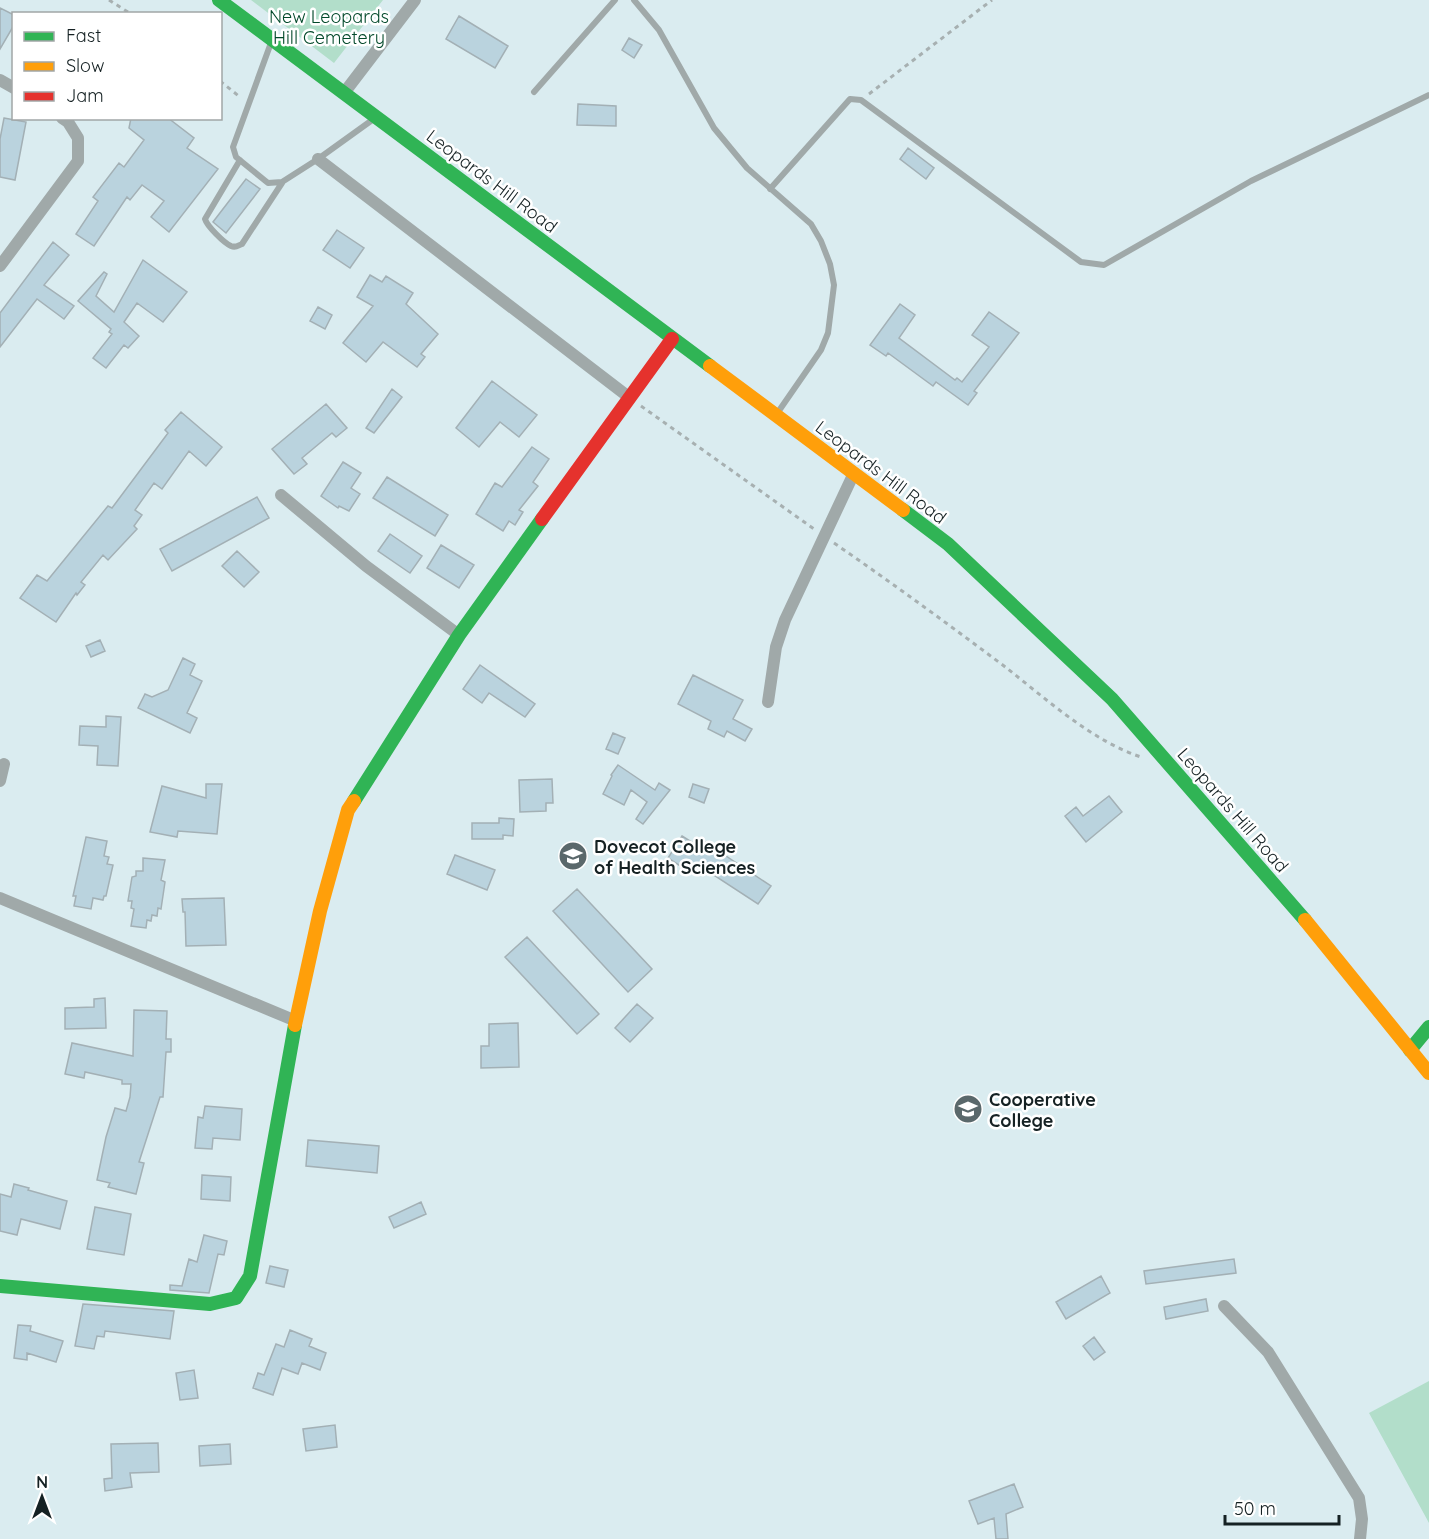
<svg xmlns="http://www.w3.org/2000/svg" width="1429" height="1539" font-family="Quicksand,sans-serif">
  <style>
    .green { fill: #b2deca }
    .building { fill: #bad3de; stroke: #a3b0b5; stroke-width: 1.5 }
    .lines { fill: none; stroke-linecap: round; stroke-linejoin: round }
    .path { stroke: #a7b0b1; stroke-width: 3; stroke-dasharray: 4.5 4.5; stroke-linecap: butt }
    .lane { stroke: #a0a9a9; stroke-width: 6 }
    .street { stroke: #a0a9a9; stroke-width: 12 }
    .fast { stroke: #30b455; stroke-width: 14 }
    .slow { stroke: #ff9f0a; stroke-width: 14 }
    .jam { stroke: #e5322d; stroke-width: 14 }
    .labels { text-anchor: middle; dominant-baseline: central; stroke-width: 5; stroke-linejoin: round; paint-order: stroke }
    .park-label { font-size: 18px; fill: #02492a; stroke: #fff }
    .street-label { font-size: 18px; fill: #152123; stroke: #fff }
    .poi-label { font-size: 18px; font-weight: bold; fill: #152123; stroke: #fff; text-anchor: start }
  </style>
  <rect width="100%" height="100%" fill="#daecf0"/>
  <path class="green" d="M251,0H383L334,63Z
    M1429,1381V1523L1369,1413Z"/>
  <path class="building" d="M0,8L14,15V25L0,49Z
    M459,16L508,46L495,68L446,39Z
    M629,38L642,45L634,58L622,50Z
    M578,104L616,106V126L577,125Z
    M4,118L26,122L15,180L0,177V139Z
    M131,118H168L194,138L187,148L218,169L169,232L151,217L164,201L142,185L130,200L127,197L94,246L76,234L98,201L93,197L119,163L124,167L144,140L129,128Z
    M908,148L934,168L926,179L900,159Z
    M246,179L260,189L226,233L213,222Z
    M337,230L364,248L350,268L323,250Z
    M53,242L69,255L44,285L74,306L64,319L37,299L0,347V313Z
    M143,260L187,292L163,322L137,303L124,322L139,336L128,348L124,345L106,368L93,358L112,334L109,332L111,329L78,301L104,272L107,274L96,296L114,312Z
    M370,275L382,282L386,276L413,293L406,304L438,334L421,354L425,357L417,367L383,342L366,362L343,343L373,306L357,297Z
    M900,304L915,315L899,338L955,380L957,378L962,382L989,347L972,335L989,312L1019,333L974,391L977,393L968,405L936,382L933,386L888,353L886,356L870,345Z
    M318,307L332,315L325,329L310,321Z
    M492,381L537,415L519,437L500,422L479,447L456,428Z
    M392,389L402,397L374,433L366,428Z
    M326,404L347,428L336,437L332,433L302,458L307,464L294,474L272,449Z
    M181,412L222,447L206,466L189,451L162,489L154,483L135,510L142,515L134,526L137,529L108,560L103,555L81,582L85,585L77,595L76,593L56,622L20,598L37,575L47,581L108,506L112,508L168,433L165,430Z
    M532,447L549,459L533,482L538,486L519,510L523,512L515,525L509,521L503,531L476,514L495,483L502,487Z
    M343,462L361,473L351,488L360,494L349,511L339,506L338,508L321,496Z
    M387,477L448,515L435,536L373,498Z
    M257,497L269,518L172,571L160,549Z
    M390,534L422,556L410,573L378,551Z
    M441,545L474,565L459,588L427,568Z
    M237,551L259,572L244,587L222,566Z
    M100,640L105,651L91,657L86,646Z
    M183,658L195,664L190,675L202,681L187,713L197,718L190,733L138,708L145,694L152,697L168,690Z
    M480,665L535,704L525,717L489,693L482,703L463,689Z
    M693,675L743,700L733,719L752,729L745,741L727,731L724,737L708,729L711,721L678,704Z
    M106,716L121,717L118,766L97,765L98,746L79,745L80,726L106,727Z
    M613,733L625,738L618,754L606,749Z
    M618,765L655,790L659,783L670,790L643,824L636,819L647,802L631,790L624,805L603,794L612,776L611,775Z
    M552,779L553,803H546V811L520,812L519,780Z
    M206,784H222L217,834L178,831L177,837L150,832L162,786L206,798Z
    M693,784L709,789L704,803L689,797Z
    M1109,796L1122,812L1086,842L1065,816L1076,807L1083,816Z
    M499,818L514,819L513,836L503,835V839H472V823H499Z
    M682,836L701,848L705,842L771,886L758,904L697,864L691,873L668,858Z
    M86,837L107,841L104,856L109,857L107,864L113,865L106,896H104L103,900L93,898L91,909L74,906L76,896H73Z
    M455,855L495,870L487,890L447,874Z
    M143,858L165,860L161,880L165,882L161,909L158,908L157,916L152,915L151,921L147,920L146,928L131,926L134,909L131,908L132,901H128L132,877L136,876V871H143Z
    M577,889L652,969L628,992L553,911Z
    M224,898L226,945L186,946L185,912H183L182,899Z
    M527,937L599,1014L577,1034L505,957Z
    M105,998L106,1028L65,1029V1008L94,1007V999Z
    M637,1004L653,1018L630,1042L615,1028Z
    M134,1010L167,1011L166,1039H171V1052H166L163,1097H160L139,1162L144,1163L136,1194L108,1187L110,1183L97,1180L106,1137L115,1108L126,1111L130,1097L131,1084H122V1080L85,1072L84,1078L65,1074L72,1043L133,1056Z
    M518,1023L519,1067L481,1068V1046H489V1024Z
    M205,1106L242,1109L240,1140L213,1138L212,1149L195,1148L198,1117L203,1118Z
    M308,1140L379,1146L377,1173L306,1166Z
    M202,1175L231,1177L230,1201L201,1199Z
    M14,1184L29,1188L28,1190L67,1201L60,1229L21,1219L17,1235L0,1231V1194L11,1197Z
    M421,1202L426,1214L394,1228L389,1217Z
    M95,1207L131,1214L124,1255L87,1249Z
    M204,1235L227,1241L224,1255L218,1254L209,1293L170,1290V1285L182,1286L189,1259L197,1262Z
    M1234,1259L1236,1273L1146,1284L1144,1271Z
    M270,1266L288,1270L284,1287L266,1283Z
    M1101,1276L1110,1293L1066,1319L1056,1302Z
    M1206,1299L1208,1311L1166,1319L1164,1307Z
    M83,1304L174,1311L170,1339L105,1331L104,1337L97,1336L94,1349L75,1346Z
    M18,1325L31,1326L30,1331L63,1341L56,1362L27,1353V1360L14,1358Z
    M290,1330L312,1339L309,1346L326,1353L320,1370L302,1363L298,1374L282,1368L273,1395L253,1388L258,1373L264,1375L276,1344L284,1347Z
    M1094,1337L1105,1352L1094,1360L1083,1346Z
    M194,1370L198,1398L180,1400L176,1373Z
    M335,1425L337,1447L306,1451L303,1429Z
    M158,1443L159,1472L130,1473L132,1487L105,1491L104,1479L112,1478L111,1444Z
    M230,1444L231,1464L200,1466L199,1446Z
    M1014,1484L1023,1507L1006,1514L1008,1539H996L994,1518L978,1524L969,1501Z"/>
  <g class="lines">
    <path class="path" d="M109,0L131,14
      M220,81L240,97
      M869,94L992,0
      M641,406L814,529
      M834,543C892,583 948,624 1004,666C1045,698 1092,741 1141,757"/>
    <path class="lane" d="M634,0L659,30L714,128L747,168L811,224L821,241L830,264L834,285L828,333L821,350L776,415
      M272,40L233,147L236,157L268,183L282,182L318,159L375,118
      M534,92L615,0
      M240,160L205,219C207,226 224,243 231,246C236,248 237,246 242,244L282,183
      M770,189L850,99L861,100L1081,262L1104,265L1251,181L1429,95"/>
    <path class="street" d="M0,80L14,88
      M344,93L415,0
      M318,159L630,398
      M0,266L78,161V138L68,122L62,118
      M281,495L366,566L459,635
      M768,702L776,647L785,620L854,473
      M0,781L4,764
      M0,898L296,1021
      M1224,1306L1268,1352L1359,1498L1362,1519L1360,1539"/>
    <path class="fast" d="M219,0L710,366
      M903,510L948,544L1112,699L1305,920
      M354,801L459,635L542,519
      M1410,1050L1429,1027
      M0,1286L210,1304L236,1298L250,1276L295,1025"/>
    <path class="slow" d="M710,366L903,510
      M1305,920L1429,1073
      M295,1025L320,911L348,810L354,801"/>
    <path class="jam" d="M542,519L672,339"/>
  </g>
  <defs>
    <g id="university-disc" transform="scale(1.5)"><circle r="9.5" fill="#5a686b" stroke="#fff"/><path d="M0-5L7-2L0 1L-7-2ZM-4 1L0 2.5L4 1V4Q0 6-4 4Z" fill="#fff"/></g>
  </defs>
  <g fill-rule="evenodd">
    <use href="#university-disc" x="573" y="856"/>
    <use href="#university-disc" x="968" y="1109"/>
  </g>
  <g class="labels">
    <g class="park-label">
      <text x="329" y="16">New Leopards<tspan x="329" dy="21">Hill Cemetery</tspan></text>
    </g>
    <g class="street-label">
      <text transform="translate(492 181) rotate(37)">Leopards Hill Road</text>
      <text transform="translate(881 472) rotate(37)">Leopards Hill Road</text>
      <text transform="translate(1233 810) rotate(49)">Leopards Hill Road</text>
    </g>
    <g class="poi-label">
      <text x="594" y="846">Dovecot College<tspan x="594" dy="21">of Health Sciences</tspan></text>
      <text x="989" y="1099">Cooperative<tspan x="989" dy="21">College</tspan></text>
    </g>
  </g>
  <rect x="12" y="12" width="210" height="108" fill="#ffffff" stroke="#a1a6a7" stroke-width="1.5"/>
  <rect x="24" y="32" width="30" height="9" fill="#30b455" stroke="#a1a6a7" stroke-width="1.5"/>
  <text x="66" y="42" font-size="18" fill="#152123">Fast</text>
  <rect x="24" y="62" width="30" height="9" fill="#ff9f0a" stroke="#a1a6a7" stroke-width="1.5"/>
  <text x="66" y="72" font-size="18" fill="#152123">Slow</text>
  <rect x="24" y="92" width="30" height="9" fill="#e5322d" stroke="#a1a6a7" stroke-width="1.5"/>
  <text x="66" y="102" font-size="18" fill="#152123">Jam</text>
  <g transform="translate(42 1497)" stroke="#ffffff" stroke-width="4.5" paint-order="stroke">
  <path d="M0-4.5L10 22L0 15L-10 22Z" fill="#152123"/>
  <text y="-9" font-size="16" font-weight="bold" text-anchor="middle" fill="#152123">N</text>
  </g>
  <path d="M1225 1515v9h114v-9" fill="none" stroke="#152123" stroke-width="3"/>
  <text x="1234" y="1515" font-size="18" fill="#152123" stroke="#ffffff" stroke-width="4.5" paint-order="stroke">50 m</text>
</svg>
